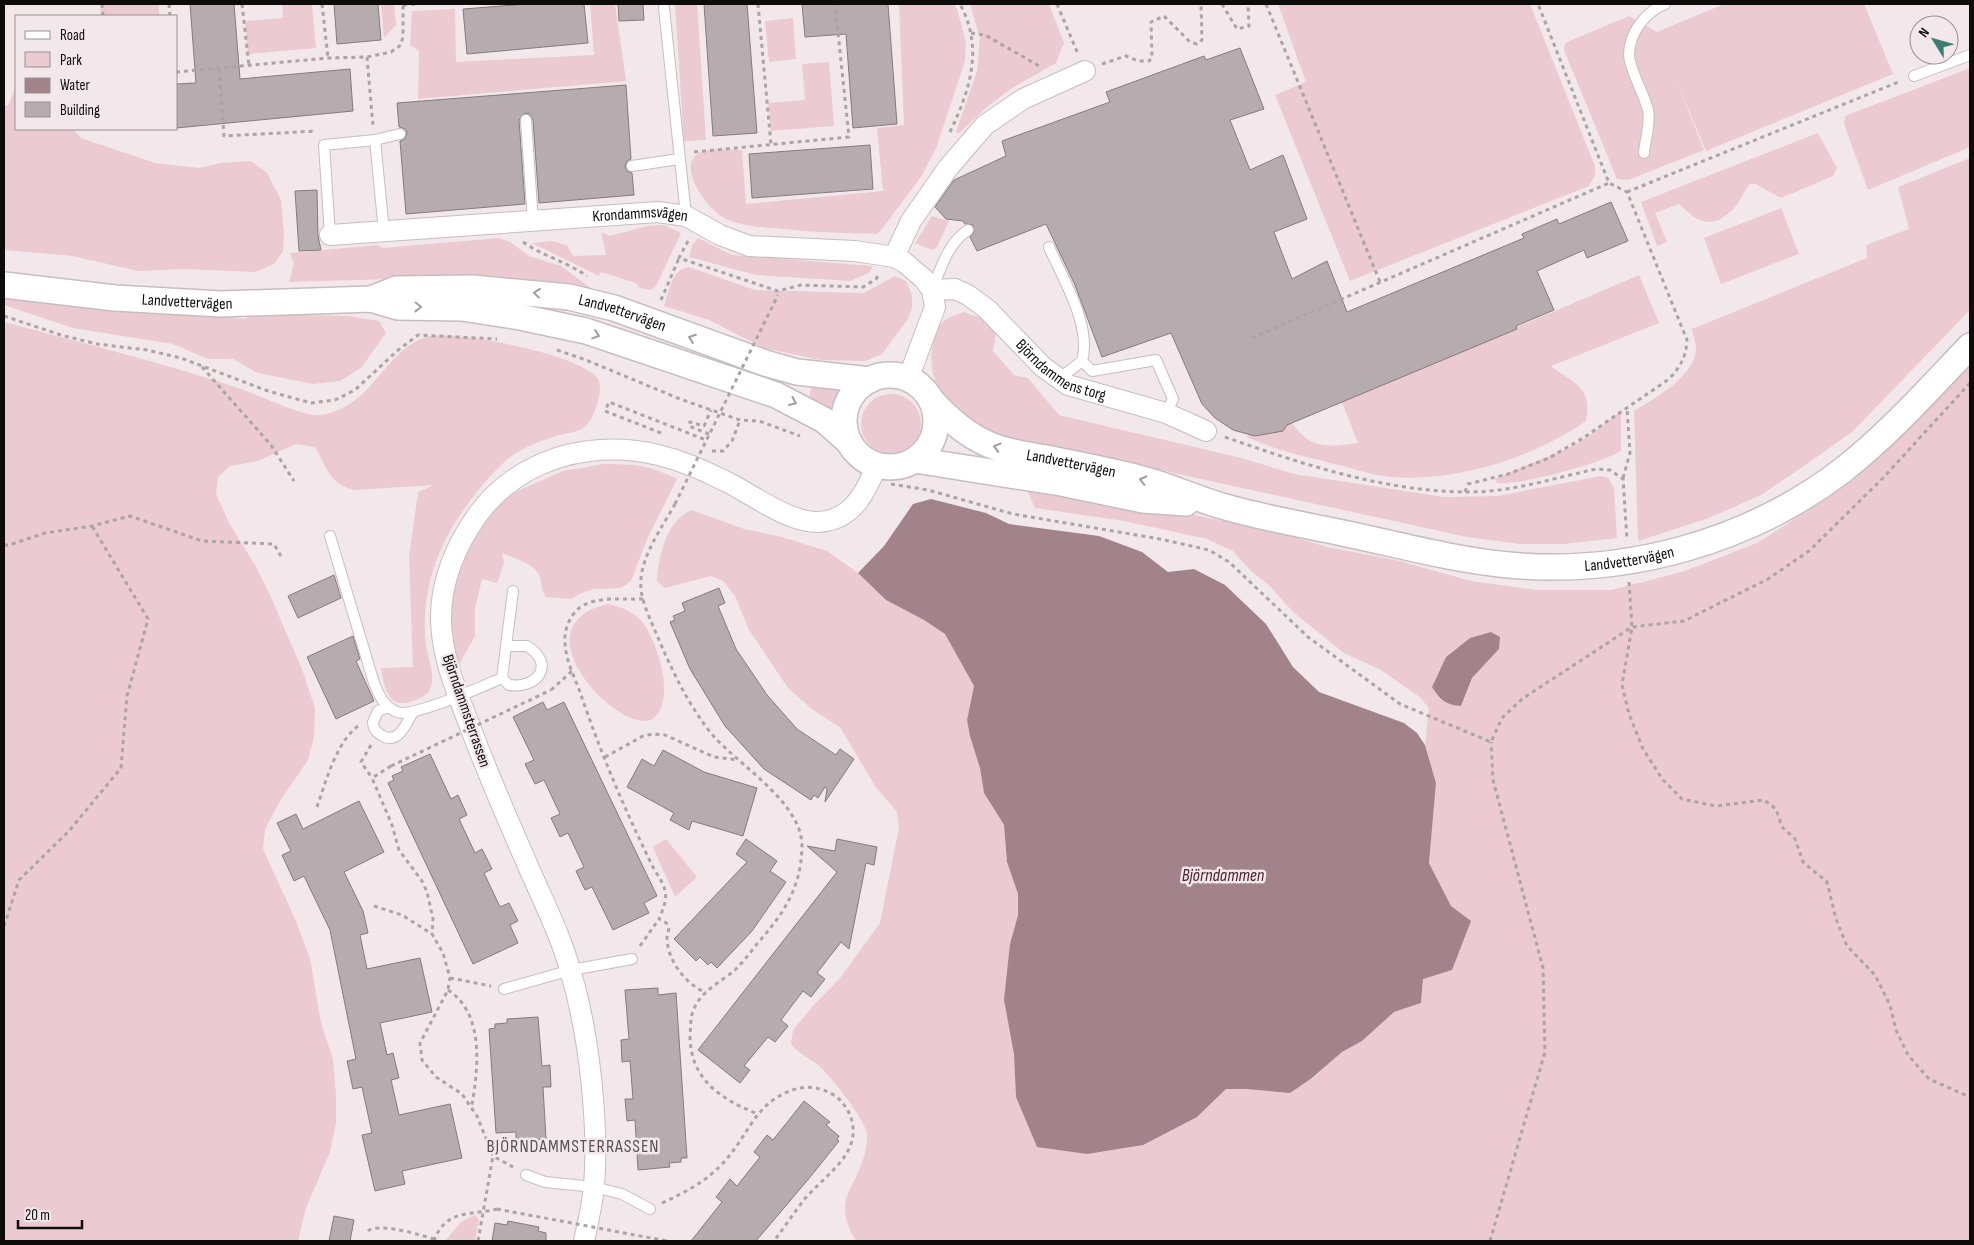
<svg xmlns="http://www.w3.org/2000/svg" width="1974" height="1245" font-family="'Sofia Sans Condensed',sans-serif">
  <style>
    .green { fill: #ebcad2; fill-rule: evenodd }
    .water { fill: #a2838b }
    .building { fill: #b6acaf; stroke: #847b7d }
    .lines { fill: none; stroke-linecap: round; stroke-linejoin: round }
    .service-casing { stroke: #c7bdc0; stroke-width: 12 }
    .minor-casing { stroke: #c7bdc0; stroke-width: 22 }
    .tertiary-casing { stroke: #c7bdc0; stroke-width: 28 }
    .path { stroke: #aba3a5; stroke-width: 3; stroke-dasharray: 4 4; stroke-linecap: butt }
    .service { stroke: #fff; stroke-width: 10 }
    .minor { stroke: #fff; stroke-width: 20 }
    .tertiary { stroke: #fff; stroke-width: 25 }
    .path-bridge { stroke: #aba3a5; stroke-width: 3; stroke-dasharray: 4 4; stroke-linecap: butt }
    .oneway { stroke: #9f9d9d }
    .labels { text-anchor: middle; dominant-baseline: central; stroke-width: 5; stroke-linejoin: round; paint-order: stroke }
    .street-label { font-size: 16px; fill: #0e0b0b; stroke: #f2e8eb }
    .water-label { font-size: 18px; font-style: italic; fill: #4b1e2d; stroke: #f2e8eb }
    .neighbourhood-label { font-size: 18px; letter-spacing: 1px; fill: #585052; stroke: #f2e8eb }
  </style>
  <rect width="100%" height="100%" fill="#f2e8eb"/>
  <path class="green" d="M100,4H159V16H101Z
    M282,4H312L316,48L248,54L245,21L283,18Z
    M381,4H394L396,25L384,38Z
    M590,4H615L626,81L418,99L419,51L410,45L412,11L455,9L456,62L594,55Z
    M675,4H697L706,140L684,141Z
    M899,4H954L957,9L966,42L965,61L937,146L921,177L882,229L877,234C843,233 809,232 774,228C758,227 741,226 726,219C709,212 673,164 701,152C711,148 731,150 742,150L746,204L883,191L877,128L904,125Z
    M970,4H1049L1064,43L1056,63L1012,88L988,106L959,133L956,132L977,71L980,38Z
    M1278,4H1530L1595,166V175L1589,186L1350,281L1275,95L1306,82Z
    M1724,4H1864L1893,74L1706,151L1675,77L1704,150L1628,180L1617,179L1564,50L1565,43L1629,16L1657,32Z
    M793,18L796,59L769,62L765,21Z
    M829,62L834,126L771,131L768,103L805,100L802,64Z
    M1970,68V147L1868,190L1844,124L1845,116Z
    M16,87V129H73L81,138L155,163L199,168L221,163L251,161L267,173L281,200L284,235L283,251L274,264L255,272L184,269L138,271L73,256L4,250V106L8,105Z
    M1818,133L1837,168L1833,176L1781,198L1756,184H1750C1742,193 1741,201 1735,207C1713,231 1698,223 1679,204L1655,213L1667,242L1657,246L1641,202Z
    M1970,158V310L1852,432L1811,461L1761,495L1709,518L1638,541L1634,411C1655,398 1695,377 1696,348C1696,342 1693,335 1692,329L1867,258L1866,245L1909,229L1898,187Z
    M1781,208L1799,254L1721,284L1704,238Z
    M932,216L949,221L937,247L932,250L915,243Z
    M664,225L681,233L656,286L651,290L640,288L636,283L601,272L599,276L532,243L551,241L567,245L573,256L606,255L601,232L610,236L647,226Z
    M499,238L510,242L529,256L561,266L592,289L493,276L289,282L294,264L290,253L378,245L383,248Z
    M698,238L732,255L873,266L869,273L850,281L756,275L689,257L692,246Z
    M689,267L755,290L864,293L895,276L906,281L912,295V307L908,319L882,354L865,361L820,360L764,348L709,320L664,306C669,292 672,268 689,267Z
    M1639,275L1659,323L1551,366C1573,383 1593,387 1586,421C1533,458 1457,482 1393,477C1372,476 1350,467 1330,463C1299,455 1275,450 1247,437L1251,430L1292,423C1311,450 1328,447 1358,443L1342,402Z
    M4,295L244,319L257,314L348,316L379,321L386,333L361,368L340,381L313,384L258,373L233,359H208L173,344L73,328L4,305Z
    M963,312L982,318L997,329L993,351L1014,375L1028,378L1059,415L1241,458L1294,474L1444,497L1497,496L1601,476L1608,478L1614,488L1617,538L1564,544H1520L1467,537L986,432C951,415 924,383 933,343C935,335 936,328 943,322C948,317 957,315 963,312Z
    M4,322C83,343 164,363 241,389C261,396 302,417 321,415C374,407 384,349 427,337C454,329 583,355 598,379C601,385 600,394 598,401C595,411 591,423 582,429C576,432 566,433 560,435C543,440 523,447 509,458C490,474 472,497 458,518C433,556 421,600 426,645C428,658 436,677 430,689C427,696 419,699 412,701C388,711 384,685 381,668L413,667L409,557L418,492L434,485L354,490C328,483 328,468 315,447L296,444L258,461L230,466L218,477L216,494L229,523L255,565L269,593L302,669L315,708L314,737L308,760L280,801L265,829L263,849L296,921L310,959L321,1023L333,1059L336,1094V1122L330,1152L306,1208L298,1241H4Z
    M1970,365V1241H856C829,1197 859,1188 866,1148C866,1144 868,1137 867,1133C864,1118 830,1075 818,1065C808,1057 799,1054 791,1044L793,1030L813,1006L840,978L880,923L899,828L897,812L875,786L840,727L813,710L788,688L749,630L735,596L723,581L711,576L665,588L657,581C658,556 667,519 692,510L744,529L778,536L827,551L858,573L886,600L924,620L945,634L974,686L967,720L980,768L984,793L1004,825L1007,862L1018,894V915L1010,944L1016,1097L1037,1147L1197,1117L1226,1089H1247L1312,1079L1342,1052L1362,1041L1394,1012L1421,1003L1423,979L1451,906L1429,863L1436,783L1425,745L1429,709L1421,698L1381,670L1344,653L1318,632L1293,612L1270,586L1251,571L1233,551L1207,539L1124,521L1035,508L1026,488V482L1274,531L1327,547L1396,560L1471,581L1536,590H1611L1682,572L1757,543L1828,498L1895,442ZM1470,638L1499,649L1472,678L1461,706C1446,705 1440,700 1432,687L1446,657Z
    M812,383L846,386L835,416L809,399Z
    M861 424a30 30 0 1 1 60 0a30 30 0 1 1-60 0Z
    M1621,411V451C1602,463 1519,486 1497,483L1495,479C1521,466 1548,458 1574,445C1590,437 1606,422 1621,411Z
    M604,464C636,464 648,465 677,479L648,537L631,581L621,588L594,589L579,594L571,599L546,597C540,588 543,584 539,575C534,563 513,558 502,553L504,563L497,583L482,579L475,608V636L457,668L448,631L455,571L489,513L504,499L522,489L563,471Z
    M608,604C620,606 636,613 644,624C658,646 675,696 655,717C628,744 510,626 608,604Z
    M666,839L697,877L675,897L653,847Z
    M475,1215L479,1220L475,1241H445L461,1222Z"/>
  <path class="water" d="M931,499L986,513L1009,524L1099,536L1142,552L1168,572L1194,569L1225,585L1266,624L1293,667L1319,692L1404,723L1417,733L1425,745L1436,783L1429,863L1451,906L1471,921L1452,970L1423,979L1421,1003L1394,1012L1362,1041L1342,1052L1312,1078L1290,1093L1247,1089H1226L1197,1117L1143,1145L1087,1154L1037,1147L1016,1097L1014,1054L1004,1000L1010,944L1018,915V894L1007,862L1004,825L984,793L980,768L970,736L967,720L974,686L945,634L924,620L886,600L858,573L884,546L913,504Z
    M1491,632L1500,637L1499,649L1472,678L1461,706C1446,705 1440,700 1432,687L1446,657L1470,638Z"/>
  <path class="building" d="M190,4H234L240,79L350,69L353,111L176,128V84L196,83Z
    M334,4H378L381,40L337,44Z
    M527,4H584L588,43L467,54L463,9Z
    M618,4H643L644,20L619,21Z
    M704,4H747L757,133L713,136Z
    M802,4H888L897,124L853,128L846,34L805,37Z
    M1240,48L1264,109L1230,120L1250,170L1283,155L1307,219L1274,232L1292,279L1327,261L1347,312L1524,238L1522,234L1557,219L1559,224L1611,202L1628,241L1587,258L1584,250L1537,271L1554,310L1516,326L1517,329L1287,425L1283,431L1255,436L1233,430L1215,418L1202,404L1171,333L1102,357L1075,285L1046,224L977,251L970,237L974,232L973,225L965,224L963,221L946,219L935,207L954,180L1006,156L1002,141L1110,102L1106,92L1204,56L1206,60Z
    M626,85L631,159L627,161L625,167L627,171L632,173L634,195L539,203L533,120L529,114L525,113L519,120L525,204L406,214L400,141L405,139L407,133L405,129L399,127L397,103Z
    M870,145L873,189L752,198L749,154Z
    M317,190L318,236L321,250L299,251L295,191Z
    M334,575L341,598L298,618L288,596Z
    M719,588L725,603L718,606L736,649L767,695L797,729L836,755L840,749L854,759L825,802L827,789L825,787L818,798L814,795L811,800L764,769L725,726L690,669L670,622L675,620L673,616L685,611L682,603Z
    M353,636L360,659L356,661L374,701L336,719L307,657Z
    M543,702L547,710L564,702L657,896L644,903L649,913L613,930L592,887L585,890L576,871L584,867L568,833L560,837L551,818L560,814L544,780L535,784L525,764L534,760L513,717Z
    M663,750L704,772L757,788L743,836L692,821L689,830L670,820L674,813L627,787L642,759L654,766Z
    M430,754L451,799L458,795L467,815L459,819L475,853L482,849L492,869L484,873L500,907L509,903L518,921L510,925L518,943L473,964L388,783L394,780L392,776L403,771L401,767Z
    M359,801L384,852L344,872L363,911L368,933L360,935L367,969L420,958L432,1012L380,1023L387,1055L393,1053L399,1078L391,1080L399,1115L450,1104L462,1158L402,1171L405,1184L375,1191L362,1135L372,1133L362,1087L353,1089L347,1061L356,1059L330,930L304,876L294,881L282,855L291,851L277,823L296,814L303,829Z
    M746,839L777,861L770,871L786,882L752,931L717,968L711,962L708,965L700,957L696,961L674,939L747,862L736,854Z
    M837,839L877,847L874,865L866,863L849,949L841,942L817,973L825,979L811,997L803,991L781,1020L788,1026L775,1042L768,1037L744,1066L750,1070L740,1083L698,1050L837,872L807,846L835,851Z
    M658,988V995L676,993L687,1158H681V1162L669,1163L670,1167L638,1170L635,1120L627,1121L625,1099H633L630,1061L622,1062L621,1040L629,1039L625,990Z
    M538,1017L542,1066L550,1065L551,1087H543L546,1139L516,1141V1132L496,1133L489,1029L495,1028V1024L507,1023V1019Z
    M804,1101L830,1122L826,1125L839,1136L837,1140L839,1141L811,1176L756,1241H691L722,1202L716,1197L730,1179L737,1186L760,1157L754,1152L767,1135L773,1140Z
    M334,1216L354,1220L350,1241H329Z
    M508,1221L539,1227L538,1231L546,1233V1241H492L495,1223L507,1225Z"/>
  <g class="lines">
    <g class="service-casing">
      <path id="service" d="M664,8L686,216
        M1914,76L1970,55
        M526,120L533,222
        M375,140L400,134
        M1644,153C1645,140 1651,123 1648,110C1644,93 1630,71 1629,55C1629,32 1646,12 1665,4
        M632,166L679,159
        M330,235L324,145L375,140L384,232
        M1049,247C1063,279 1092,326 1082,361
        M932,290C941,268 948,243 968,230
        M1059,379L1082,361L1092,371L1156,360L1173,399L1166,413
        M330,536L374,683C379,695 384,707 397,712C413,718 483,686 502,678L513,591
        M502,678L509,685C538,689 556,664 527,646H506
        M388,707L378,711L373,722C373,728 376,732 381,735C398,746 406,724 413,712
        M504,989L571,970L632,959
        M526,1175L545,1182L594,1187L622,1194L650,1209"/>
    </g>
    <g class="minor-casing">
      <g id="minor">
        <path id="s1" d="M330,235L658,212L686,216L720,235L749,246L855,251L894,257L904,262L924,279L932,290L935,307L908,379"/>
        <path d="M894,257L911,221L948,168L985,125L1023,99L1085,71"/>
        <path id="s2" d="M932,290L955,289L968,295L987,309L1043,367L1068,385L1166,413L1206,431"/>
        <path d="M584,1241C588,1223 592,1205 594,1187C599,1123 589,1034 571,973C562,939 546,907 532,875C509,823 486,770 466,716C454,685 442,655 441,621C440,582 456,544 479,513C505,478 546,456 589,451C639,445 680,458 725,481C753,494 794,528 826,521C855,516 867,489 877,465"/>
      </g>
    </g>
    <g class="tertiary-casing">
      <g id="tertiary">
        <path id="s3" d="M4,285L115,298L221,304L371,299L398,307L462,308L520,317L586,331L776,395L824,420L850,443"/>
        <path id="s4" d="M371,299L396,289L473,288L569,297L614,308L765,363L797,372L870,380"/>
        <circle cx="890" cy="421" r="46"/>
        <path id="s5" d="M931,400C948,418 966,435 990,445C1007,452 1027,455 1046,458C1079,465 1113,471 1146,480C1172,487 1197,499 1222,506C1266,519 1312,526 1357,536C1407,547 1457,560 1509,565C1626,576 1749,542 1843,470C1889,434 1930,388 1970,346"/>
        <path d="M915,460L1061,483L1143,500L1186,503"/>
      </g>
    </g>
    <path class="path" d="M102,4L103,16
      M169,4L170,16
      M242,4L249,66
      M322,4L328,58
      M758,4L771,145
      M1057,4L1078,54
      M1222,4L1237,29L1249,26L1248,4
      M1266,4L1380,282
      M403,5L418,4
      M971,33L985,35L1041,67
      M367,57L373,126
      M1102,64L1126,56L1138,61H1149L1152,58L1151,22L1164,16L1190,42L1197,44L1202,40L1201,4
      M219,69L224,136L316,131
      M176,72L328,58L367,57L391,52L401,45L403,36V4
      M950,132C970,90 984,48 960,4
      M694,152L849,137L835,4
      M1627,192L1901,81
      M688,241L679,258L778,291L801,285L863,287L876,279L879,274
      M523,242C543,256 567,262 587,276
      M661,300L679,258
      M4,316L61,335L97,344L147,350L181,358L268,391L311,403L335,400L355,390L397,351L418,335L497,339
      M1252,338L1609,183
      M557,350L586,360L680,399L740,420L759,421L800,436
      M202,367L271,445L294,481
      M661,433L605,411L609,402L706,440
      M709,434L689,426L690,422L704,426L711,410
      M1225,437C1302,464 1383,491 1465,492C1509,493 1554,478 1596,469L1610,470L1623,479L1627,540
      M712,451H723L732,441L740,420
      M1623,478L1630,453L1627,408
      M891,484L928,490L1013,514L1160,539L1209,550L1229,562L1308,637L1400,704L1491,742L1502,718L1522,699L1632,627L1684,621L1768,579L1809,551L1883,478L1970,383
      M1465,492L1468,484L1508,474L1549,458L1583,438L1669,379C1681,366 1686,357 1687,340L1627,192L1609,183L1538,4
      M675,504C663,526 643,553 641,579C639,597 649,616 656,633C671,668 686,701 710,732C736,764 803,802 802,847C801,889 783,914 757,944C750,953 743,962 735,970C722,981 700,992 694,1009C690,1017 691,1026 690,1035C690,1079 720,1099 758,1114
      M4,545H9L45,533L92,526L130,516L202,541L274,544L282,558
      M1629,582L1632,627L1622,685L1629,714L1643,749L1663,780L1682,799L1716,806L1764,800L1776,809L1782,827L1795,839L1803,862L1827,882L1836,919L1847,946L1875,975L1890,1005L1896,1030L1908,1055L1929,1079L1970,1097
      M643,599C623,600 592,595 577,610C569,618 564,631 565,641C565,659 574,676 580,692C601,754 626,813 655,871C669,891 668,898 659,919C663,921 667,922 668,926C670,930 667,933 667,937C667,961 686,984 706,993
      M551,690L572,671
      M371,745L361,762L372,778
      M605,757L643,736L653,734L665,735L714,757L738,760
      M391,766L372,778L392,825L399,850L422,881L427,892L433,919L432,934
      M317,807C326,781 336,743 358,726
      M374,906L402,915L432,934L443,953L450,978L448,990L420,1043L422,1060L436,1077L462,1094L477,1116L493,1156L513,1167
      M4,926L19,880L68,832L121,768L127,696L148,619L92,526
      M640,946L659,919
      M450,978L491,986
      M448,990C485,1014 478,1069 472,1105
      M662,1203C688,1191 711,1179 729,1156C745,1137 755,1111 776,1098C793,1087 812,1083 830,1093C839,1097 846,1106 850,1115C865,1153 824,1175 803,1201C793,1214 784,1228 774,1241
      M368,1231C378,1222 421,1235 434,1239
      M434,1241C446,1208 471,1216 497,1209
      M478,1241L493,1156
      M667,1241H668
      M1490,1241L1545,1052L1543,968L1493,780L1491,742"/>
    <use href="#service" class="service"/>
    <use href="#minor" class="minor"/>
    <use href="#tertiary" class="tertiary"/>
    <path class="path-bridge" d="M675,504L778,295
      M391,766L551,690
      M497,1209L667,1241"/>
  </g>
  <defs><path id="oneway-chevron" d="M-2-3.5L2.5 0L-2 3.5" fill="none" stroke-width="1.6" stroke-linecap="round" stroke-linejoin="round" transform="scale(1.25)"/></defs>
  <g class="oneway">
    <use href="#oneway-chevron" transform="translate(537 293) rotate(-173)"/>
    <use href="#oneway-chevron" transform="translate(418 307) rotate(1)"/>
    <use href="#oneway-chevron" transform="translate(596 335) rotate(19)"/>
    <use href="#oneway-chevron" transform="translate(692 338) rotate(-160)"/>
    <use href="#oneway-chevron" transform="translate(793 402) rotate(24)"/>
    <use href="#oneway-chevron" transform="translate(997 447) rotate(-164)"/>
    <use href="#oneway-chevron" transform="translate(1143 480) rotate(-166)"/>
  </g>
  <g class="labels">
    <g class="street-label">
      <text stroke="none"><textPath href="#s1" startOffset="311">Krondammsvägen</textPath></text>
      <text stroke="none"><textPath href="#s3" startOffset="184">Landvettervägen</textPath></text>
      <text stroke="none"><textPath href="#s4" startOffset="256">Landvettervägen</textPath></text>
      <text stroke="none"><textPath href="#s2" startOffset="159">Björndammens torg</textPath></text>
      <text stroke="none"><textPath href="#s5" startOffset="158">Landvettervägen</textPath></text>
      <text stroke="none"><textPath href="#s5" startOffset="729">Landvettervägen</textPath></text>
      <text transform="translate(466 711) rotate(71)">Björndammsterrassen</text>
    </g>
    <g class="water-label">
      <text x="1223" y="875">Björndammen</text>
    </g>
    <g class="neighbourhood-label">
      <text x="573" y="1146">BJÖRNDAMMSTERRASSEN</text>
    </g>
  </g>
  <rect width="1974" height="1245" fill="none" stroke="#0e0b0b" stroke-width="10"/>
  <rect x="15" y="15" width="162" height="115" fill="#f2e8eb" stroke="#979091"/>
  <rect x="25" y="31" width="25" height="8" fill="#ffffff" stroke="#979091"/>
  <text x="60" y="40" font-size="15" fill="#0e0b0b">Road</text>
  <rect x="25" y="52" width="25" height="15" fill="#ebcad2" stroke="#979091"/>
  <text x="60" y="65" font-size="15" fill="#0e0b0b">Park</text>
  <rect x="25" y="78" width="25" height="15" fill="#a2838b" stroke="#979091"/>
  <text x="60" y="90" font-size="15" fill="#0e0b0b">Water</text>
  <rect x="25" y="102" width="25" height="15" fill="#b6acaf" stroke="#979091"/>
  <text x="60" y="115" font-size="15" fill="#0e0b0b">Building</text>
  <g transform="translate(1934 40) rotate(307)"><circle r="24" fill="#f2e8eb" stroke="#979091"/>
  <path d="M0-4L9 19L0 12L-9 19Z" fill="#3a7e72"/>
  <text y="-8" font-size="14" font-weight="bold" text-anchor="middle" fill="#0e0b0b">N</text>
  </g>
  <path d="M18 1220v8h64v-8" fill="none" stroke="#0e0b0b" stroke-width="2.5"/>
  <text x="25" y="1220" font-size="15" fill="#0e0b0b" stroke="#f2e8eb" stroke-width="4" paint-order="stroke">20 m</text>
</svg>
